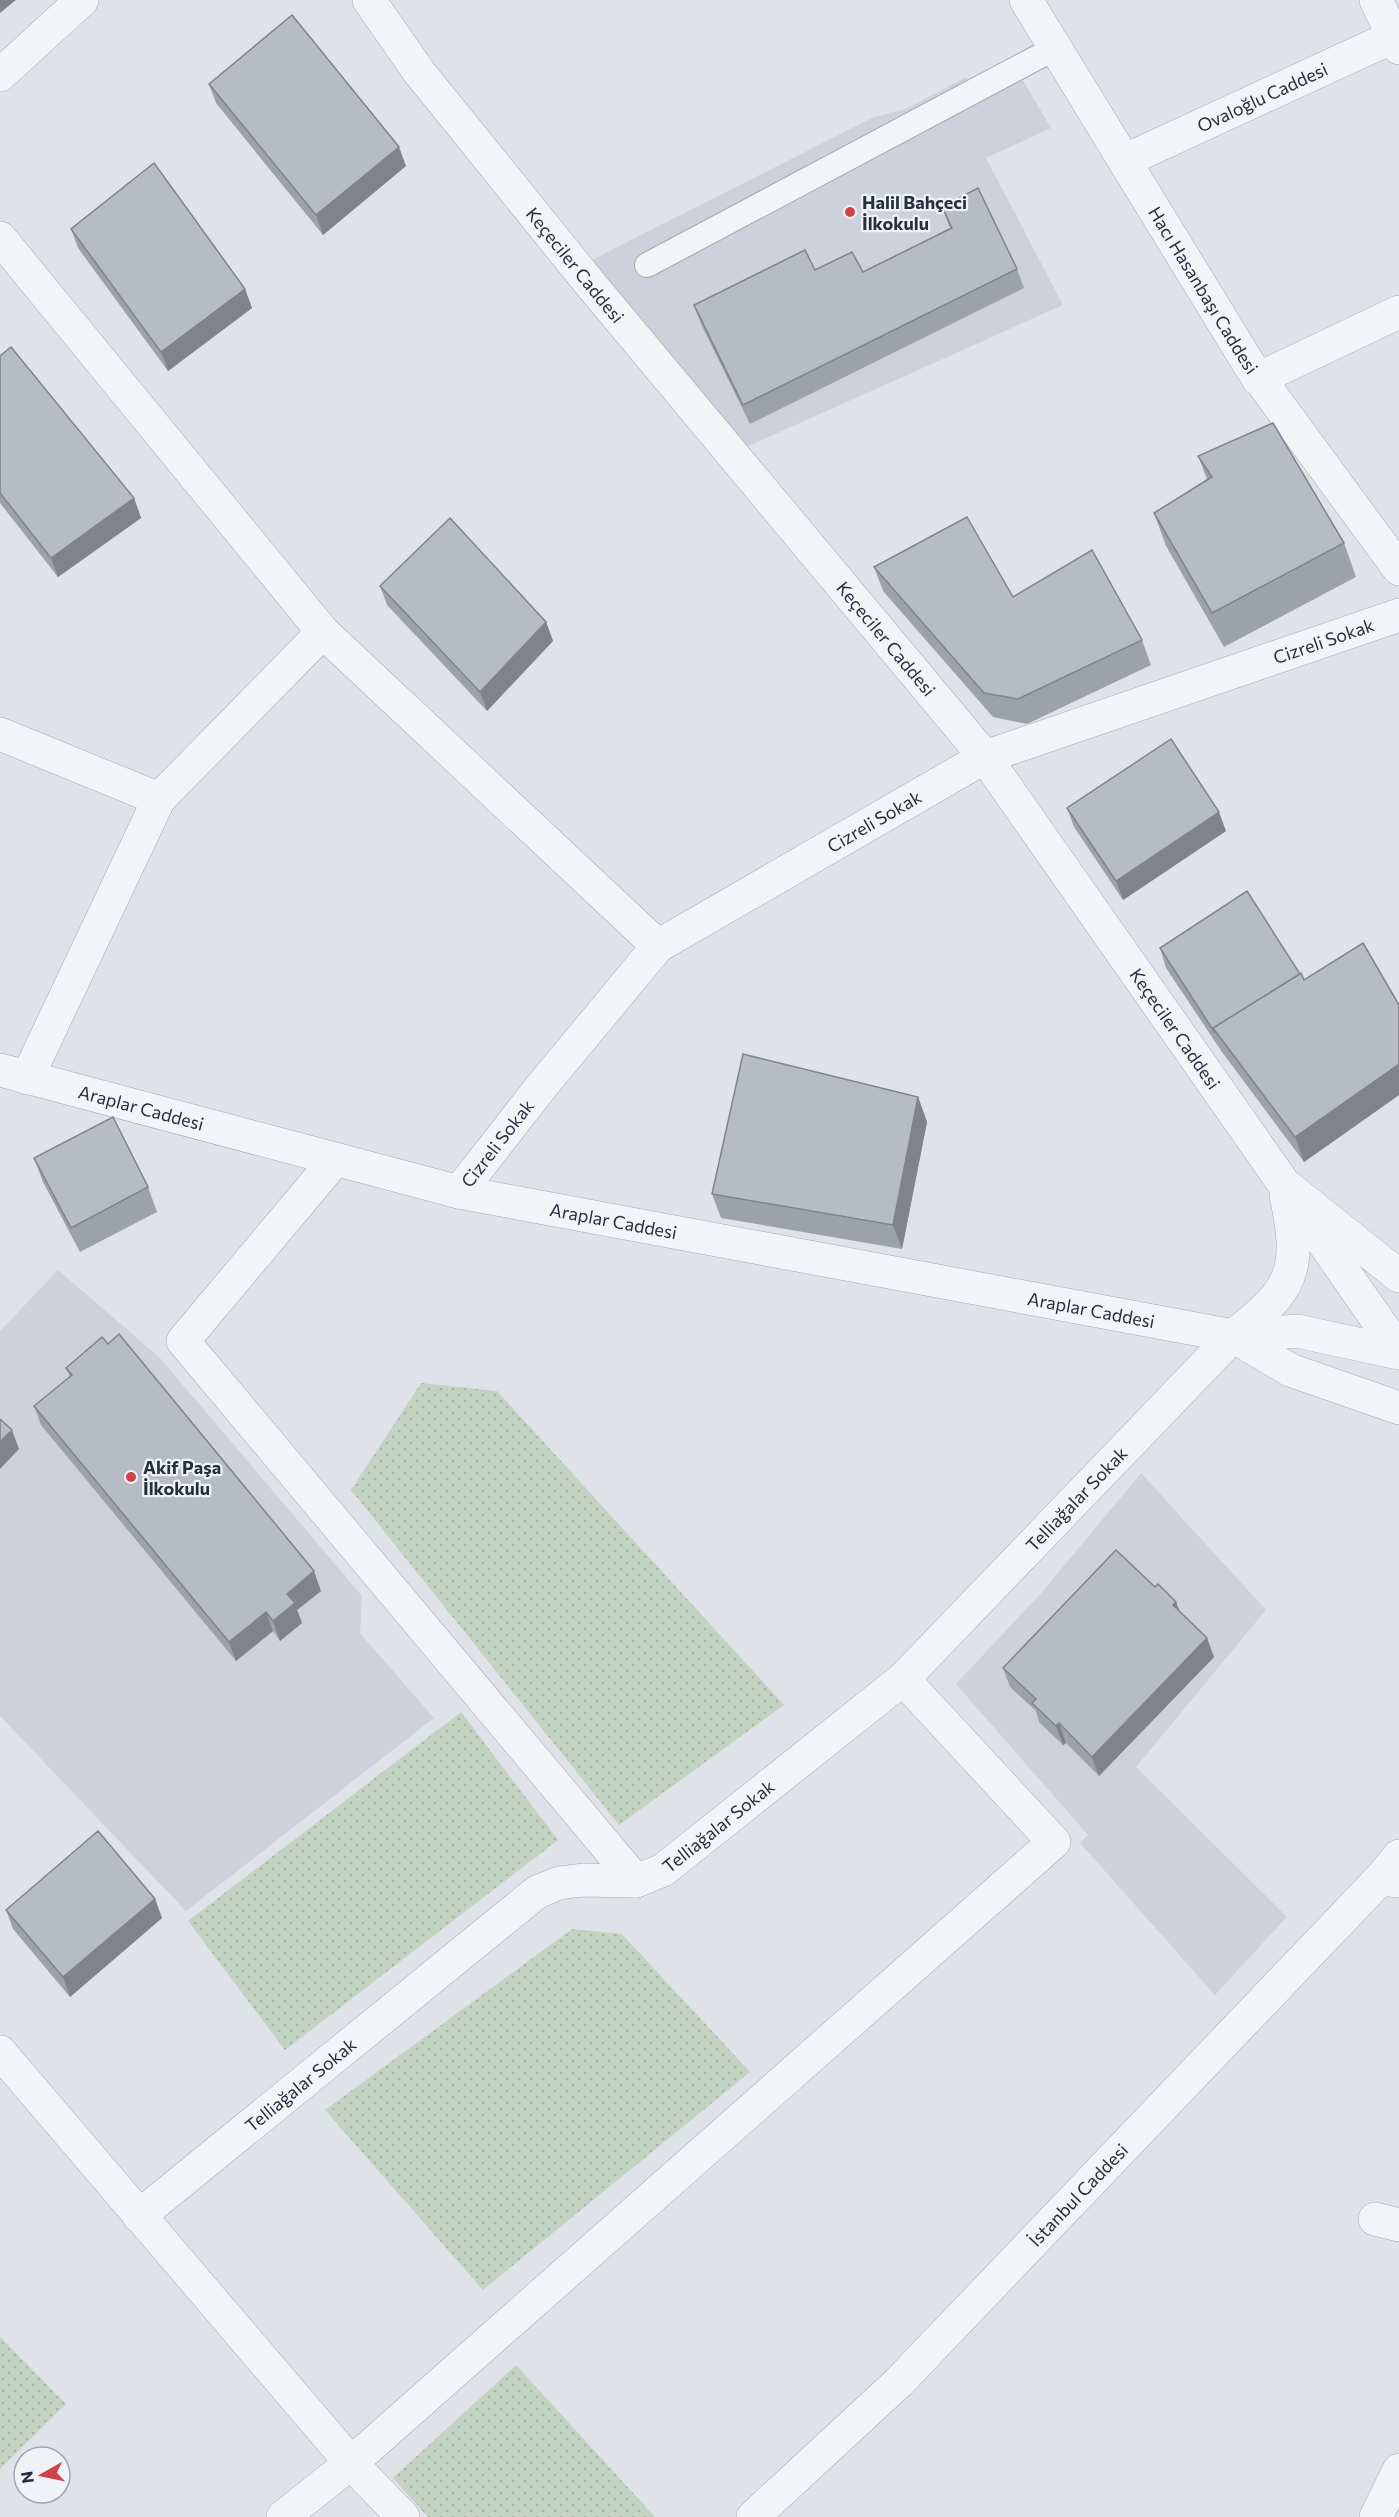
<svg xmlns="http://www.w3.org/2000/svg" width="1399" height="2517" font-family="Commissioner,sans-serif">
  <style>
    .built { fill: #ced1db }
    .grass { fill: url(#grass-dots) }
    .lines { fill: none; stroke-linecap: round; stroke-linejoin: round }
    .service-casing { stroke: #a5a8b3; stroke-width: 26 }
    .minor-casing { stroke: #a5a8b3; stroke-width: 34 }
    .tertiary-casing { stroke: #a5a8b3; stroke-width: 34 }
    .service { stroke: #f3f4f7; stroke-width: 24 }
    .minor { stroke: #f3f4f7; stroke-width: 33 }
    .tertiary { stroke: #f3f4f7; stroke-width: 33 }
    .wall { fill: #9da1aa }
    .shaded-wall { fill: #80838b }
    .building { fill: #b7bbc6; stroke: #80838b; stroke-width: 1.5 }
    .poi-dot { fill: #d04348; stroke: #eff2f6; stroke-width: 2 }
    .labels { text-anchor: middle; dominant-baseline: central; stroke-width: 4.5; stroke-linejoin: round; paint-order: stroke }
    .street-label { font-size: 18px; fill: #282e41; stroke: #eff2f6 }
    .poi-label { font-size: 18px; font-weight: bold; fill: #282e41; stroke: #eff2f6; text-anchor: start }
  </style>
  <defs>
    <pattern id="grass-dots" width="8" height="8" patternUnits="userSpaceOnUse" patternTransform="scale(1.5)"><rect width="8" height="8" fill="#c3d3c1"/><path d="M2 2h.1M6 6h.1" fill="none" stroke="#a8b5a7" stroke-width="1.8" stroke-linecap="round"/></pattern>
  </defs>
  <rect width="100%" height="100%" fill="#e0e2e9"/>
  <path class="built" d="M1012,62L1051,128L986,158L1063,305L733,453L578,267L872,118L908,108L966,77L970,82Z
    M58,1270L160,1358L362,1596L360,1633L434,1718L186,1911L0,1716V1331Z
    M1141,1473L1266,1610L1136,1767L1287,1917L1215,1995L1080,1843L1088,1835L956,1684L1043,1591Z"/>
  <path class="grass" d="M421,1383L497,1391L784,1705L619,1825L351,1490Z
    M461,1712L558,1840L285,2050L188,1921Z
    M572,1929L622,1934L750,2072L483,2290L325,2110Z
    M0,2337L66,2404L0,2469Z
    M516,2365L655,2517H428L393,2478Z"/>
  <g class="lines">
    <g class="service-casing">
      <path id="service" d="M647,265L1055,48"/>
    </g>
    <g class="minor-casing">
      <g id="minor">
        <path d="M1376,0L1399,48"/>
        <path d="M0,75L82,0"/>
        <path d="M0,238L323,632L658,946"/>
        <path d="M1258,379L1399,312"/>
        <path d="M0,734L159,799"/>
        <path d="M27,1078L159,799L323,632"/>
        <path d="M335,1160L183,1341L636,1881"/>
        <path id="s1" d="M459,1192L541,1087L658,946L985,757L1399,615"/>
        <path d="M1380,1879L1399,1856"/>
        <path d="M0,2052L351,2463L403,2517"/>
        <path id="s2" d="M139,2216L537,1892L559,1883L583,1880L636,1881L663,1870L903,1679L1233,1336"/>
        <path d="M1375,2219L1399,2225"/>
        <path d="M283,2517L351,2463L1054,1842L903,1679"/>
        <path d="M1376,2517L1399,2470"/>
      </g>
    </g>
    <g class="tertiary-casing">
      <g id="tertiary">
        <path id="s3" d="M369,0L419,72L592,286L985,757L1284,1184L1399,1276"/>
        <path id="s4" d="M1026,0L1250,366L1399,569"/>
        <path id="s5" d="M1126,160L1399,34"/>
        <path id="s6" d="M0,1070L459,1192L1233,1336L1297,1331L1399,1353"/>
        <path d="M1303,1213L1399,1351"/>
        <path d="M1233,1336L1290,1370L1399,1408"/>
        <path d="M1233,1336C1294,1289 1302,1270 1286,1195"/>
        <path id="s7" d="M753,2517L899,2382L1380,1879L1399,1881"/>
      </g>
    </g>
    <use href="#service" class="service"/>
    <use href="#minor" class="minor"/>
    <use href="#tertiary" class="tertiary"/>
  </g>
  <path class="wall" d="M209,84L406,166L323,235L216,103Z
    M942,207L1017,269L1024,288L750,424L701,324L694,305L815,270L863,272L950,228Z
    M71,229L245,289L252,308L168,371L78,248Z
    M0,356L134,498L141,518L58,577L0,503Z
    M1198,456L1344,543L1356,577L1224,647L1166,546L1154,513L1207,479Z
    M874,567L1013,597L1142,640L1151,665L1027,724L993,717L883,591Z
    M380,586L546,622L553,641L487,711L387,605Z
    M1067,808L1226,831L1123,900L1074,827Z
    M1160,948L1304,980L1399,1005V1095L1304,1162L1222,1052L1166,968Z
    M918,1097L927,1122L902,1249L721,1218L712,1194Z
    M34,1158L148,1187L157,1212L80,1252L43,1182Z
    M66,1368L321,1591L297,1610L302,1623L280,1641L273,1631L236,1661L41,1425L34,1406L70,1377Z
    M1155,1587L1176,1602L1179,1611L1207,1638L1214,1657L1099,1776L1066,1743L1063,1745L1039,1722L1036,1711L1010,1687L1003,1668Z
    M155,1899L162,1918L70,1997L13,1929L6,1910Z"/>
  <path class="shaded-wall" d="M0,0H16L0,13Z
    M399,147L406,166L323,235L316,215Z
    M245,289L252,308L168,371L161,352Z
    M134,498L141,518L58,577L51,558Z
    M546,622L553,641L487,711L480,692Z
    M1219,812L1226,831L1123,900L1116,881Z
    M1399,1064V1095L1304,1162L1295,1137Z
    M918,1097L927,1122L902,1249L893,1225Z
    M12,1430L19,1449L0,1469V1442Z
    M314,1571L321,1591L297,1610L302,1623L280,1641L273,1621L287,1594Z
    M1176,1602L1183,1621L1173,1605Z
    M266,1612L273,1631L236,1661L229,1642Z
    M1207,1638L1214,1657L1099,1776L1092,1757Z
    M1059,1723L1066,1743L1063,1745L1056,1726Z
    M155,1899L162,1918L70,1997L63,1977Z"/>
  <path class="building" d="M292,15L399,147L316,215L209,84Z
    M154,163L245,289L161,352L71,229Z
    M978,188L1017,269L743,405L694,305L805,250L815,270L852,252L863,272L952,228L942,207Z
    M11,347L134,498L51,558L0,493V356Z
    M1273,423L1344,543L1212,613L1154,513L1212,477L1198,456Z
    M967,517L1013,597L1092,550L1142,640L1018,699L984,693L874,567Z
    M450,518L546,622L480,692L380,586Z
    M1171,739L1219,812L1116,881L1067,808Z
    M1247,891L1300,974L1213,1028L1215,1033L1160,948Z
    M1363,943L1399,1005V1064L1295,1137L1213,1028L1301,973L1304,980Z
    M743,1054L918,1097L893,1225L712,1194Z
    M113,1117L148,1187L71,1228L34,1158Z
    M119,1334L314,1571L287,1594L295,1603L273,1621L266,1612L229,1642L34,1406L72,1375L66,1368L102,1337L108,1344Z
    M0,1419L12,1430L0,1442Z
    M1116,1550L1155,1587L1158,1584L1176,1602L1173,1605L1207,1638L1092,1757L1059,1723L1056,1726L1032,1703L1036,1699L1003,1668Z
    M98,1831L155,1899L63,1977L6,1910Z"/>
  <g class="poi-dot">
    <circle cx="850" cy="212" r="6"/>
    <circle cx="131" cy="1477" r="6"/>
  </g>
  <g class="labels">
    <g class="street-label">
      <text stroke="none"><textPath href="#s5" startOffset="150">Ovaloğlu Caddesi</textPath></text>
      <text stroke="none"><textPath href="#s3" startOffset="336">Keçeciler Caddesi</textPath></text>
      <text stroke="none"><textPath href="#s4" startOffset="340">Hacı Hasanbaşı Caddesi</textPath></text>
      <text stroke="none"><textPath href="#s3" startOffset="822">Keçeciler Caddesi</textPath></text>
      <text stroke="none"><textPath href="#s1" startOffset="1052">Cizreli Sokak</textPath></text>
      <text stroke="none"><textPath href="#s1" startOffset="566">Cizreli Sokak</textPath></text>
      <text stroke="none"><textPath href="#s3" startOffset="1308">Keçeciler Caddesi</textPath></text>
      <text stroke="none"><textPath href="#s6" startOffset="146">Araplar Caddesi</textPath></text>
      <text stroke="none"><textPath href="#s1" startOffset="62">Cizreli Sokak</textPath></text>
      <text stroke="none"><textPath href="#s6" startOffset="632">Araplar Caddesi</textPath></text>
      <text stroke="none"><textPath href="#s6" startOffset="1118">Araplar Caddesi</textPath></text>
      <text stroke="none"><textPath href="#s2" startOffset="1200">Telliağalar Sokak</textPath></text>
      <text stroke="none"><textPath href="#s2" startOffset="714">Telliağalar Sokak</textPath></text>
      <text stroke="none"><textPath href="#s2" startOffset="208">Telliağalar Sokak</textPath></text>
      <text stroke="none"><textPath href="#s7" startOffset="458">İstanbul Caddesi</textPath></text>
    </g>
    <g class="poi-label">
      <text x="862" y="202">Halil Bahçeci<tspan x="862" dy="21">İlkokulu</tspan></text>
      <text x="143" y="1467">Akif Paşa<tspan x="143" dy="21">İlkokulu</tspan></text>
    </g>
  </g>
  <g transform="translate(42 2475) rotate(261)"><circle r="28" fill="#eff2f6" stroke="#9fa4ae" stroke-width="1.5"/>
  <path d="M0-4.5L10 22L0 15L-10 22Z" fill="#d04348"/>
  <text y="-9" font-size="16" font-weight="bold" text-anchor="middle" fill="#282e41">N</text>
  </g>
</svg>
